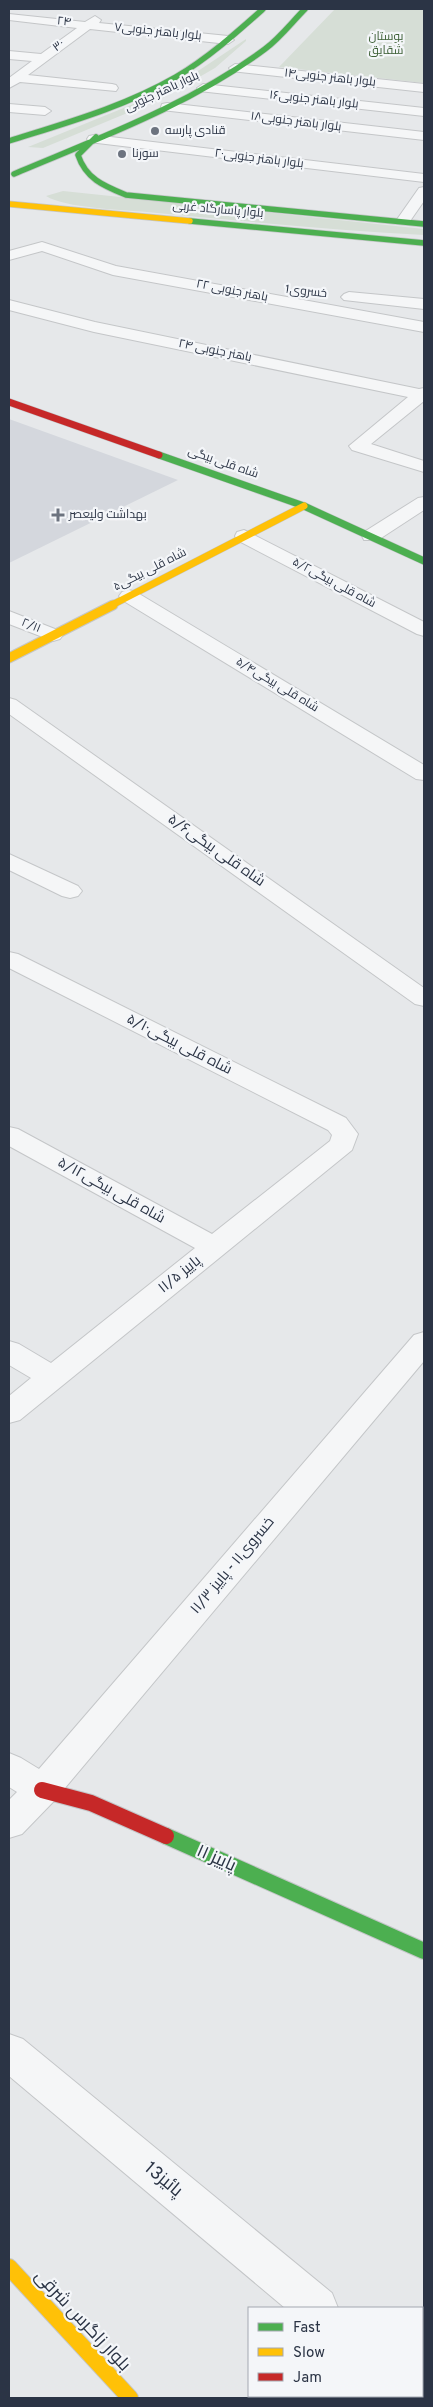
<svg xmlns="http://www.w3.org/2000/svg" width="433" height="2407" font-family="Overpass,Cairo,sans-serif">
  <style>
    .built { fill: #d4d7dd }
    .green { fill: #d6ded6 }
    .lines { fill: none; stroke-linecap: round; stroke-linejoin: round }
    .street-casing { stroke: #c4c6c8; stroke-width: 2 }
    .fast-far2-casing { stroke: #c4c6c8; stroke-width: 7 }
    .fast-far1-casing { stroke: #c4c6c8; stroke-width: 8 }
    .fast-casing { stroke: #c4c6c8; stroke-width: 18 }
    .slow-far3-casing { stroke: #c4c6c8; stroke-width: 7 }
    .slow-far2-casing { stroke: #c4c6c8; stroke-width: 8 }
    .slow-far1-casing { stroke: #c4c6c8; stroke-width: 11 }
    .slow-casing { stroke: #c4c6c8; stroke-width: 18 }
    .jam-far1-casing { stroke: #c4c6c8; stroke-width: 8 }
    .jam-casing { stroke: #c4c6c8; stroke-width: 18 }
    .street { fill: #f5f6f7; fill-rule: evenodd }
    .fast-far2 { stroke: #4caf50; stroke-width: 5.5 }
    .fast-far1 { stroke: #4caf50; stroke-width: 7 }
    .fast { stroke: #4caf50; stroke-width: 16 }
    .slow-far3 { stroke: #ffc107; stroke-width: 5.5 }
    .slow-far2 { stroke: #ffc107; stroke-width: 7 }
    .slow-far1 { stroke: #ffc107; stroke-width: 9 }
    .slow { stroke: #ffc107; stroke-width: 16 }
    .jam-far1 { stroke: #c62828; stroke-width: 7 }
    .jam { stroke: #c62828; stroke-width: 16 }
    .poi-dot { fill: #6c737f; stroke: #f4f6f9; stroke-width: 2 }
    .labels { text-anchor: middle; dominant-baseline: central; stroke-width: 4.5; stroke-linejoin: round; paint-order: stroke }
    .far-street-label { font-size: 12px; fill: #2b3445; stroke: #f4f6f9 }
    .far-park-label { font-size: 12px; fill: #3f6138; stroke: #f4f6f9 }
    .far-poi-label { font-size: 12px; fill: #2b3445; stroke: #f4f6f9; text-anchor: start }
    .street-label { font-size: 15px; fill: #2b3445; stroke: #f4f6f9 }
    .near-street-label { font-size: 18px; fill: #2b3445; stroke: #f4f6f9 }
  </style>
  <rect width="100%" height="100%" fill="#e6e8ea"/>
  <path class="built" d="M9,419L178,480L9,563Z"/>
  <path class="green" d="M335,9H424V83L279,67Z
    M246,39V41L215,68L161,99L43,148L28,147L153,96L192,75Z
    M63,191L424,229V235C332,230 240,221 147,212C123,210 65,208 46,196Z"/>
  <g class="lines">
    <g class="street-casing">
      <path id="street" d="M9,14L85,22L95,16L101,20L99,23L228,36L234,40L228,44L90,29L28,75L112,84L116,85L118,88L116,91L20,82L9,88V78L32,61L9,59V51L41,54L77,28L9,20Z
        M235,64L424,84V92L231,71L229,68Z
        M203,84L424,108V116L199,91L197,88Z
        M167,103L424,132V140L162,110L161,107L162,104Z
        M9,104L45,107L51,111L45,115L9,112Z
        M94,135L424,174V182L89,142L87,139L89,136Z
        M424,187V201L408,224H398L396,221L398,218L419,188Z
        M42,242L116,266L424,322V332L113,275L42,251L9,260V251Z
        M349,292L424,299V309L344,300L341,297L344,294Z
        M9,300L95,322L419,389L424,388V401L371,444L424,461V472L352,450L349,446L408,397L94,332L9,310Z
        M424,497V510L378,540H364L362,536L364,532L418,498Z
        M244,530L424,622V636L417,634L237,540L235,536L237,532Z
        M129,590L136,592L424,765V780L416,779L122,600L119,596L122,592Z
        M9,611L60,631L63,635L60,639L53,641L9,624Z
        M9,698L16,700L424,988V1006L415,1004L9,714Z
        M9,854L78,886L82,891L78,896L70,898L62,896L9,870Z
        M9,952L18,954L346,1118L358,1134L352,1150L20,1420L9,1423V1396L31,1378L9,1365V1341L19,1344L51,1363L195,1248L9,1146V1127L18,1129L212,1234L330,1141L332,1135L328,1130L9,968Z
        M424,1332V1361L54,1801L22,1834L9,1838V1800L17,1792L9,1787V1753L21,1758L39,1769L414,1335Z
        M9,2034L23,2039L332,2293L338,2308H285L9,2076Z
        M422,2373L424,2374V2398H402L401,2396H422Z"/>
    </g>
    <g class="fast-far2-casing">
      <path id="fast-far2" d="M96,137L78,155C86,179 104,186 126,195L424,224
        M9,141C66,123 124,107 176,77C208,58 236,33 263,9
        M14,174C99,138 190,105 265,49C280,38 292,22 305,9
        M190,221L424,243"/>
    </g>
    <g class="fast-far1-casing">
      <path id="fast-far1" d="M159,455L304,506L424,561"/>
    </g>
    <g class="fast-casing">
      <path id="fast" d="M166,1836L424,1951"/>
    </g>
    <g class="slow-far3-casing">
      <path id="slow-far3" d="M9,204L190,221"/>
    </g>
    <g class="slow-far2-casing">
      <path id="slow-far2" d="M110,606L304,506"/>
    </g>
    <g class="slow-far1-casing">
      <path id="slow-far1" d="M9,658L113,605"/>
    </g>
    <g class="slow-casing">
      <path id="slow" d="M9,2267L130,2398"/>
    </g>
    <g class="jam-far1-casing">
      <path id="jam-far1" d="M9,402L159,455"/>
    </g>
    <g class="jam-casing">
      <path id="jam" d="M42,1790L91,1803L166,1836"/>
    </g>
    <use href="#street" class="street"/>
    <use href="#fast-far2" class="fast-far2"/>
    <use href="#fast-far1" class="fast-far1"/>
    <use href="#fast" class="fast"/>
    <use href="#slow-far3" class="slow-far3"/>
    <use href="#slow-far2" class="slow-far2"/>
    <use href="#slow-far1" class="slow-far1"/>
    <use href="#slow" class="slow"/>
    <use href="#jam-far1" class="jam-far1"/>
    <use href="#jam" class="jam"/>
  </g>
  <g class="poi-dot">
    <circle cx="155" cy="131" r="5"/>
    <circle cx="122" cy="154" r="5"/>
    <path d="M55.5 507.5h5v5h5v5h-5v5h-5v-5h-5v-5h5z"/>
  </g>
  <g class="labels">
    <g class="far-street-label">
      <text transform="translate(64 22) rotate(5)">۲۴</text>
      <text transform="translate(158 32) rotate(6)">بلوار باهنر جنوبی۷</text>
      <text transform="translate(59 46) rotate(-37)">۳۰</text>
      <text transform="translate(330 78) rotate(6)">بلوار باهنر جنوبی۱۴</text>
      <text transform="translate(162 92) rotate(-25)">بلوار باهنر جنوبی</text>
      <text transform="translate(314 100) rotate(6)">بلوار باهنر جنوبی۱۶</text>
      <text transform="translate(296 122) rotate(7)">۱۸بلوار باهنر جنوبی</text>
      <text transform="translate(259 159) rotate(7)">بلوار باهنر جنوبی۲۰</text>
      <text transform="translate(218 210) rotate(5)">بلوار پاسارگاد غربی</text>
      <text transform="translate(232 291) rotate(11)">۲۲ باهنر جنوبی</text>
      <text transform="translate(306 292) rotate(6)">خسروى1</text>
      <text transform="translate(215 351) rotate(11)">۲۴ باهنر جنوبی</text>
      <text transform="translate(223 463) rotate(19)">شاه قلی بیگی</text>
      <text transform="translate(150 570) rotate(-27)">شاه قلی بیگی۵</text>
      <text transform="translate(334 583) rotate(28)">شاه قلی بیگی۵/۲</text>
      <text transform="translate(31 626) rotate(22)">۲/۱۱</text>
      <text transform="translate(277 685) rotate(31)">شاه قلی بیگی۵/۴</text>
    </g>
    <g class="far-park-label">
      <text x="386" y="37">بوستان<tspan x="386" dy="14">شقایق</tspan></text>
    </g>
    <g class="far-poi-label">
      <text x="165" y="131">قنادی پارسه</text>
      <text x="132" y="154">سورنا</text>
      <text x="69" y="515">بهداشت ولیعصر</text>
    </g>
    <g class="street-label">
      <text transform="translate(216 851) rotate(35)">شاه قلی بیگی۵/۶</text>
      <text transform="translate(179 1045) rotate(27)">شاه قلی بیگی۵/۱۰</text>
      <text transform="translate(111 1191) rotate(29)">شاه قلی بیگی۵/۱۲</text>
      <text transform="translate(180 1275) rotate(-39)">پاییز ۱۱/۵</text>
      <text transform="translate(233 1566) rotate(-50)">خسروى۱۱ - پاییز ۱۱/۳</text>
    </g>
    <g class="near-street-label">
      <text transform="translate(216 1859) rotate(24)">پاییز ۱۱</text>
      <text transform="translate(163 2180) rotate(40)">پائیز13</text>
      <text transform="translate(82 2321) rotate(47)">بلوار زاگرس شرقی</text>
    </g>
  </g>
  <rect width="433" height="2407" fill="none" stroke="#2b3445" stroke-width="20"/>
  <rect x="248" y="2307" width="175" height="90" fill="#f4f6f9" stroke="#a4a8b1"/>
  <rect x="258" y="2323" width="25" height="8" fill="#4caf50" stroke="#a4a8b1"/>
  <text x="293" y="2332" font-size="15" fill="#2b3445">Fast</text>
  <rect x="258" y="2348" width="25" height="8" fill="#ffc107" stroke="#a4a8b1"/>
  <text x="293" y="2357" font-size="15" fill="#2b3445">Slow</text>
  <rect x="258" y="2373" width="25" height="8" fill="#c62828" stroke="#a4a8b1"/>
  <text x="293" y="2382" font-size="15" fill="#2b3445">Jam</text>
</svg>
